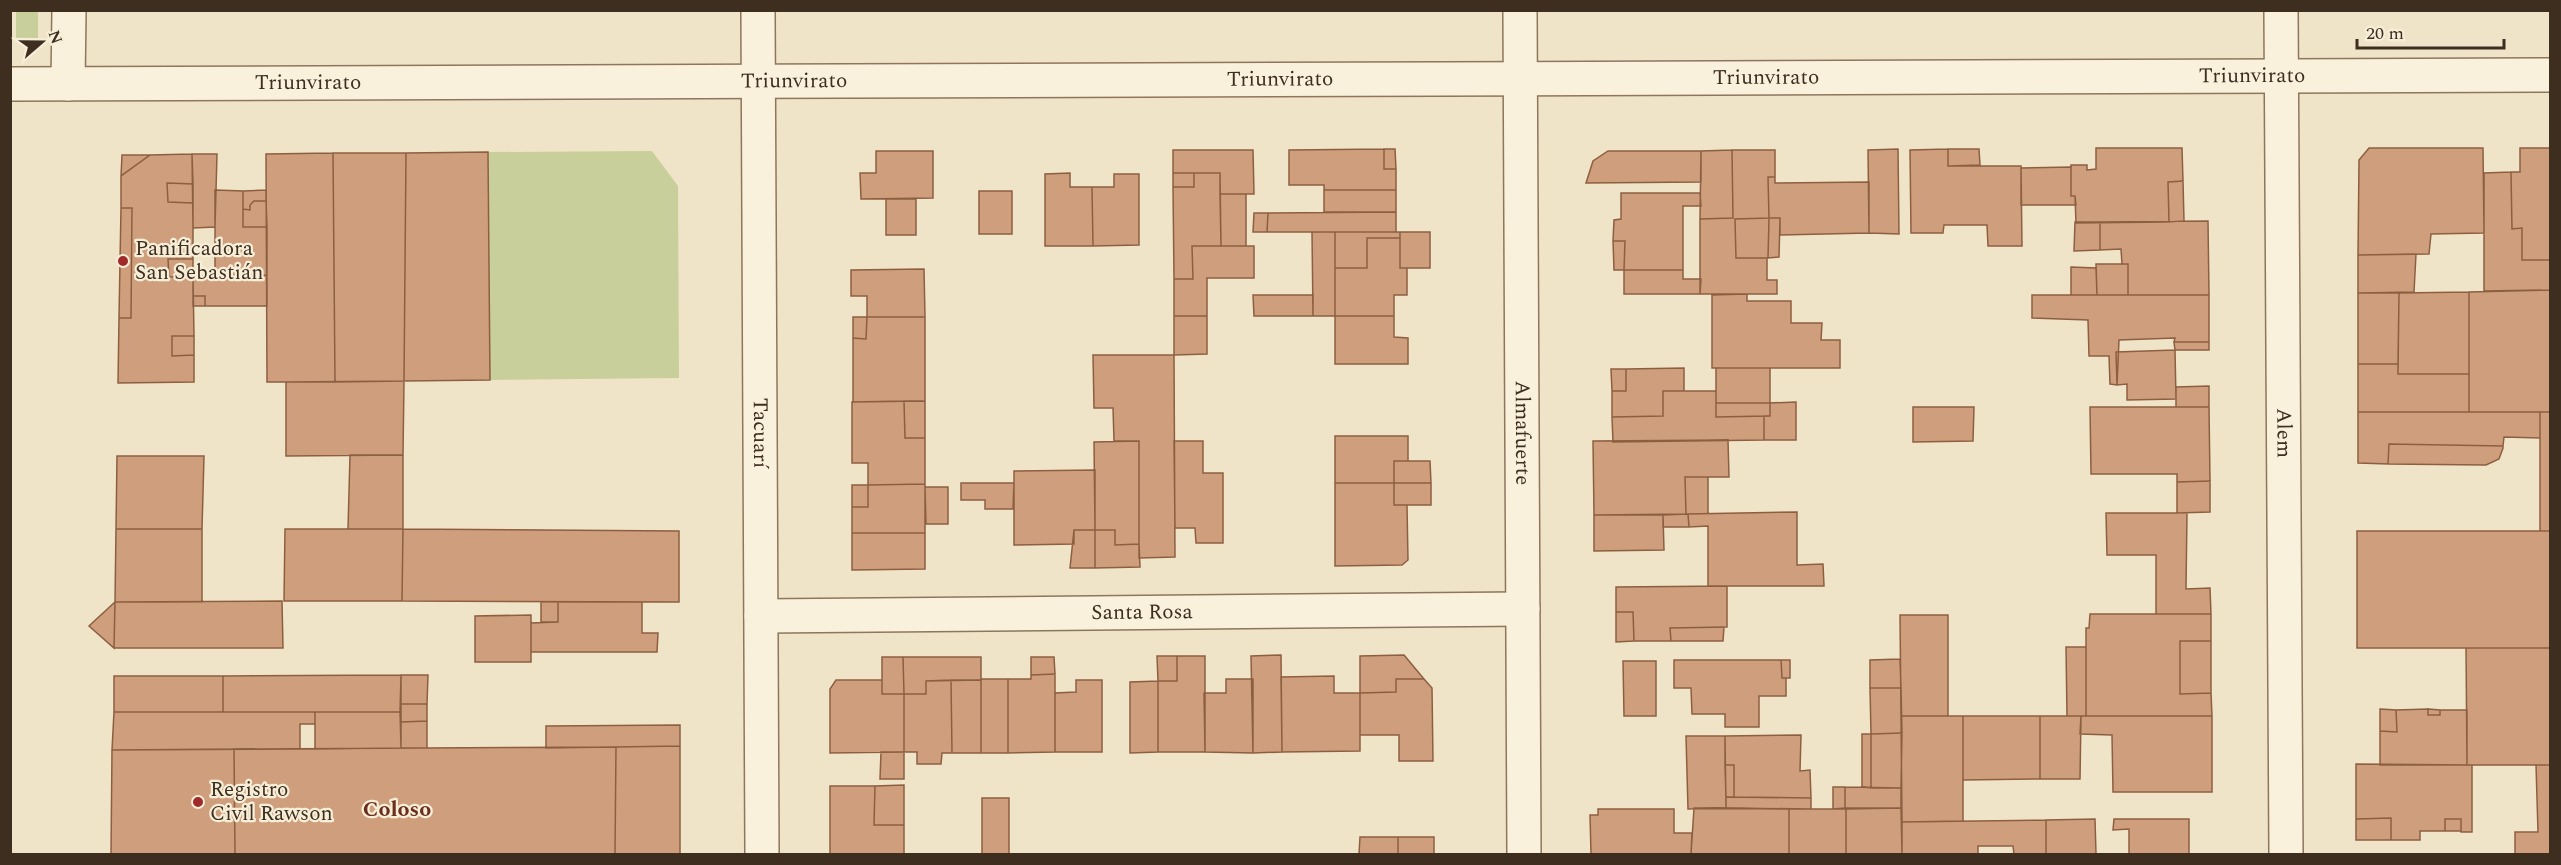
<svg xmlns="http://www.w3.org/2000/svg" width="2561" height="865" font-family="Spectral,serif">
  <style>
    .green { fill: #c9cf9b }
    .building { fill: #cf9f7d; stroke: #8d5f41; stroke-width: 1.5 }
    .lines { fill: none; stroke-linecap: round; stroke-linejoin: round }
    .street-casing { stroke: #8d765c; stroke-width: 36 }
    .street { stroke: #faf1dc; stroke-width: 33 }
    .poi-dot { fill: #9e2a2b; stroke: #f7eed8; stroke-width: 2 }
    .labels { text-anchor: middle; dominant-baseline: central; stroke-width: 4.5; stroke-linejoin: round; paint-order: stroke }
    .street-label { font-size: 21px; fill: #3d2e20; stroke: #f7eed8 }
    .poi-label { font-size: 21px; fill: #3d2e20; stroke: #f7eed8; text-anchor: start }
    .neighbourhood-label { font-size: 22px; font-weight: bold; fill: #6b2e1e; stroke: #f7eed8 }
  </style>
  <rect width="100%" height="100%" fill="#f0e4c8"/>
  <path class="green" d="M16,11H38V41C31,46 23,47 16,41Z
    M652,151L678,186L679,378L490,380L488,152Z"/>
  <path class="building" d="M2096,148H2182L2183,181L2168,182L2169,222L2076,223L2075,196H2071V165H2087V170L2096,169Z
    M2369,148H2483L2484,233L2431,234L2429,254L2358,255L2359,160Z
    M2520,148H2550V260H2522V228L2512,229L2511,172H2520Z
    M1384,149H1395L1396,169H1384Z
    M1384,149V169H1396V190H1324V185H1289V150Z
    M1898,149L1899,234L1869,233L1868,150Z
    M1948,149V166H2021L2022,246H1988L1987,225H1944L1943,233H1911L1910,150Z
    M1948,149H1979L1980,165L1948,166Z
    M1173,150H1253L1254,194H1220V173H1173Z
    M1732,150H1775V177H1768L1769,218L1735,219L1736,258H1767V280H1777V294H1700V219L1733,218Z
    M1732,150L1733,218L1700,219L1701,151Z
    M876,151H933V198L861,199L860,173H876Z
    M1608,151H1701V182L1586,183L1593,161Z
    M488,152L490,380L404,381L406,153Z
    M333,153L335,382H267L266,154Z
    M333,153H406L404,381L335,382Z
    M192,154H217L215,227L193,228Z
    M192,154L193,184L167,183L168,202L193,203V259H168L169,277L193,276L194,336H172V356L194,355V382L118,383L119,318H131L132,208H121V176L150,155Z
    M122,155H150L121,176Z
    M2071,167V196H2075L2076,205H2021V168Z
    M2511,172L2512,229L2522,228V260H2550V290L2484,291V173Z
    M1070,173V187H1092L1093,246H1045V174Z
    M1173,173H1194V187H1173Z
    M1194,173H1220L1221,246H1192L1193,279H1174L1173,187H1194Z
    M1114,174H1139V245L1093,246L1092,187H1114Z
    M1768,177H1775V183L1869,182V233L1780,235V218H1769Z
    M2183,181L2184,221L2169,222L2168,182Z
    M167,183L193,184V203L168,202Z
    M215,190L243,191V227H267V275L215,276Z
    M266,190V201H254L250,205V210L243,209V191Z
    M1324,190H1396V212H1324Z
    M979,191H1012V234H979Z
    M1621,193H1700L1701,206H1683V270H1624L1625,241H1613L1614,220L1621,219Z
    M1220,194H1246V246H1221Z
    M886,199H916V235H886Z
    M254,201H266L267,227H243V209L250,210V205Z
    M121,208H132L131,318H119Z
    M1396,212V232H1267L1268,213Z
    M1254,213H1268L1267,232H1253Z
    M1769,218H1780L1779,257L1768,258Z
    M1769,218L1768,258H1736L1735,219Z
    M2208,221L2209,295H2128V264H2122L2121,249L2100,250V222Z
    M2075,222H2100V250L2074,251Z
    M1312,232H1335V316H1313Z
    M1335,232H1400V238H1367V268H1335Z
    M1400,232H1430V268H1400Z
    M1367,238H1400V268H1407V295H1394V316H1335V268H1367Z
    M1613,241H1625L1624,270H1614Z
    M1192,246H1254V278H1207V316H1174V279H1193Z
    M2416,254L2414,292L2358,293V255Z
    M168,259H193V276L169,277Z
    M2096,264H2128V295H2097Z
    M2071,267L2096,268L2097,295H2071Z
    M924,269L925,317H867V296H851V270Z
    M1624,270H1683V279H1701L1700,294H1624Z
    M267,275V306H205V296H193V276Z
    M2550,290V412H2469V292Z
    M2469,292V374H2398L2399,293Z
    M2358,293H2399L2398,364H2358Z
    M1747,294V301H1791V323H1822L1821,340H1840V368H1712V295Z
    M1253,295H1313V316H1254Z
    M2032,295H2209V342H2174L2175,338L2119,340L2117,385L2110,384L2109,356H2089L2088,320L2032,318Z
    M193,296H205V306H193Z
    M1174,316H1207V354L1174,355Z
    M1335,316H1394V337L1408,338V364H1335Z
    M853,317H867L866,339L853,338Z
    M867,317H925V401L853,402V338L866,339Z
    M172,336H194V355L172,356Z
    M2174,342H2209V350H2175Z
    M2175,350L2176,399L2127,400V384L2117,385L2116,352Z
    M1093,355H1174L1175,557L1139,558V441H1114L1113,408H1094Z
    M2358,364H2398V374H2469V412H2358Z
    M1684,368V391H1663V416L1612,417V391H1626V369Z
    M1716,368H1770V403H1716Z
    M1611,369H1626V391H1612Z
    M404,381L403,455L286,456V382Z
    M2209,386V407H2176V387Z
    M1663,391H1716V417L1764,416V440L1613,442L1612,417L1663,416Z
    M904,401L905,438H925V484L868,485V463H852V402Z
    M904,401H925V438H905Z
    M1796,402V440H1764V416H1770V403Z
    M1716,403H1770V416L1716,417Z
    M1913,407H1974L1973,441L1913,442Z
    M2090,407H2209L2210,481L2177,482V474H2091Z
    M2358,412H2540V438L2504,437L2503,446L2389,444L2388,464L2358,463Z
    M2540,412H2550V531H2540Z
    M1335,436H1408V461H1394V483H1335Z
    M1728,440L1729,477H1685L1686,514L1594,515L1593,441Z
    M1139,441V544L1115,545V530H1095L1094,442Z
    M1174,441H1203V473H1223V543H1196L1195,528H1175Z
    M2389,444L2503,446V448L2499,459L2486,465L2388,464Z
    M350,455H403V529H348Z
    M117,456H204L202,529H116Z
    M1394,461H1430L1431,483H1394Z
    M1095,470V530H1074V544L1014,545V471Z
    M1685,477H1708V514H1686Z
    M2210,481V512L2177,513V482Z
    M961,483H1014L1013,509H985V500H961Z
    M1335,483H1394V505H1407L1408,560L1402,565L1335,566Z
    M1394,483H1431V505H1394Z
    M925,484V533H852V507H868V485Z
    M852,485H868V507H852Z
    M925,487H948V524H926Z
    M1797,512V565L1823,564L1824,586H1708V526L1689,527L1688,514Z
    M2106,513H2187L2186,589L2210,588L2211,614H2156V555H2107Z
    M1688,514L1689,527H1663V515Z
    M1594,515H1663L1664,550L1594,551Z
    M116,529H202V602H115Z
    M285,529H403L402,601H284Z
    M403,529L679,531V602L402,601Z
    M1074,530H1095V568H1070Z
    M1095,530H1115V545L1139,544L1140,567L1095,568Z
    M2357,531H2550V648H2357Z
    M852,533H925V569L852,570Z
    M1727,586V627L1670,628L1671,641H1634L1633,612H1616V587Z
    M282,601L283,648H114L115,602Z
    M115,602L114,648L89,626Z
    M541,602H558V622H541Z
    M558,602H642V633H658L657,652H531V623L558,622Z
    M1616,612H1633L1634,641L1616,642Z
    M2090,614H2211V641H2180V694L2211,693L2212,716H2086V628H2089Z
    M531,615V662H475V616Z
    M1900,615H1948V716H1901Z
    M1724,627L1723,641H1671L1670,628Z
    M2180,641H2211V693L2180,694Z
    M2066,647H2086V716H2067Z
    M2466,648H2550V765H2467Z
    M1281,655L1282,752L1253,753L1251,656Z
    M1404,655L1424,679H1396V692L1360,693V656Z
    M1157,656H1177V681H1158Z
    M1177,656H1205V752H1158V681H1177Z
    M882,657H903L904,694H882Z
    M903,657H981V680L926,681V694H904Z
    M1031,657H1054L1055,674L1031,675Z
    M1900,659L1901,688H1870V660Z
    M1674,660H1781L1782,678H1786V696H1759V727H1725V714H1692L1691,688H1674Z
    M1781,660H1790V678H1782Z
    M1623,661H1656V716H1624Z
    M1055,674V752L1008,753V679H1031V675Z
    M401,675H428L427,704H401Z
    M401,675L400,712H223V676Z
    M114,676H223V712H114Z
    M1334,676V693H1360V751L1282,752L1281,677Z
    M981,679H1008V753H981Z
    M1226,679H1253V753L1205,752L1204,693H1226Z
    M1396,679H1424L1432,688L1433,761H1399V735H1360V693L1396,692Z
    M836,680H882V694H904V752L830,753V689Z
    M951,680H981V753H952Z
    M951,680L952,753H942L941,764H917V752H904V694H926V681Z
    M1076,680H1102V752H1055V693L1076,692Z
    M1158,681V752L1130,753V682Z
    M1870,688H1901L1902,733L1871,734Z
    M401,704H427V721L401,722Z
    M2380,709L2396,710L2397,732L2380,731Z
    M2428,709V715H2440V710H2467V765H2380V731L2397,732L2396,710Z
    M2428,709L2440,710V715H2428Z
    M114,712H315V724H300V749L112,750Z
    M315,712H400L401,748L315,749Z
    M1901,716H1963V821L1902,822Z
    M1963,716H2040V779L1963,780Z
    M2040,716H2081L2080,779H2040Z
    M2081,716H2212V792H2113L2112,735L2080,734Z
    M427,721V748H401V722Z
    M680,725V746L546,748V726Z
    M1902,733L1901,788H1871V734Z
    M1862,734H1871V788L1862,787Z
    M1801,735L1800,771L1810,770L1811,798L1734,797V765H1725V736Z
    M1686,736H1725L1726,808L1688,809Z
    M680,746V854H615L616,747Z
    M616,747L615,854H235L234,749Z
    M234,749L235,854H111L112,750Z
    M881,752H904V779H880Z
    M2356,764L2472,765V832H2461V819H2445V831H2420V840H2391V818L2356,819Z
    M1725,765H1734V797H1726Z
    M2536,765H2550V854H2515V832H2538Z
    M904,785V825H874L875,786Z
    M830,786H875L874,825H904V854H830Z
    M1833,787H1845V808L1833,809Z
    M1845,787L1901,788V808H1845Z
    M1726,797L1811,798V809L1726,808Z
    M982,798H1009V854H982Z
    M1694,808L1789,809V854H1691Z
    M1901,808L1902,854H1846V809Z
    M1598,809H1674V833H1692L1691,854H1591L1590,815H1598Z
    M1789,809H1846V854H1789Z
    M2391,818V840H2356V819Z
    M2095,819L2096,854H2046V820Z
    M2114,819H2189V854H2129V829L2113,830Z
    M2445,819H2461V831H2445Z
    M2046,820V854H2014L2013,846H1978V854H1902V822Z
    M1360,837H1398V854H1359Z
    M1398,837H1434V854H1398Z"/>
  <g class="lines">
    <g class="street-casing">
      <g id="street">
        <path id="s1" d="M758,10L762,854"/>
        <path id="s2" d="M1520,10L1524,854"/>
        <path id="s3" d="M2281,10L2286,854"/>
        <path id="s4" d="M10,84L2550,75"/>
        <path d="M68,84L69,10"/>
        <path id="s5" d="M761,616L1523,609"/>
      </g>
    </g>
    <use href="#street" class="street"/>
  </g>
  <g class="poi-dot">
    <circle cx="123" cy="261" r="6"/>
    <circle cx="198" cy="802" r="6"/>
  </g>
  <g class="labels">
    <g class="street-label">
      <text stroke="none"><textPath href="#s4" startOffset="2242">Triunvirato</textPath></text>
      <text stroke="none"><textPath href="#s4" startOffset="1756">Triunvirato</textPath></text>
      <text stroke="none"><textPath href="#s4" startOffset="1270">Triunvirato</textPath></text>
      <text stroke="none"><textPath href="#s4" startOffset="784">Triunvirato</textPath></text>
      <text stroke="none"><textPath href="#s4" startOffset="298">Triunvirato</textPath></text>
      <text stroke="none"><textPath href="#s2" startOffset="423">Almafuerte</textPath></text>
      <text stroke="none"><textPath href="#s1" startOffset="423">Tacuarí</textPath></text>
      <text stroke="none"><textPath href="#s3" startOffset="423">Alem</textPath></text>
      <text stroke="none"><textPath href="#s5" startOffset="381">Santa Rosa</textPath></text>
    </g>
    <g class="poi-label">
      <text x="135" y="249">Panificadora<tspan x="135" dy="24">San Sebastián</tspan></text>
      <text x="210" y="790">Registro<tspan x="210" dy="24">Civil Rawson</tspan></text>
    </g>
    <g class="neighbourhood-label">
      <text x="397" y="809">Coloso</text>
    </g>
  </g>
  <rect width="2561" height="865" fill="none" stroke="#3d2e20" stroke-width="24"/>
  <g transform="translate(42 42) rotate(70)" stroke="#f7eed8" stroke-width="4.5" paint-order="stroke">
  <path d="M0-4.5L10 22L0 15L-10 22Z" fill="#3d2e20"/>
  <text y="-9" font-size="16" font-weight="bold" text-anchor="middle" fill="#3d2e20">N</text>
  </g>
  <path d="M2357 39v9h147v-9" fill="none" stroke="#3d2e20" stroke-width="3"/>
  <text x="2366" y="39" font-size="18" fill="#3d2e20" stroke="#f7eed8" stroke-width="4.5" paint-order="stroke">20 m</text>
</svg>
